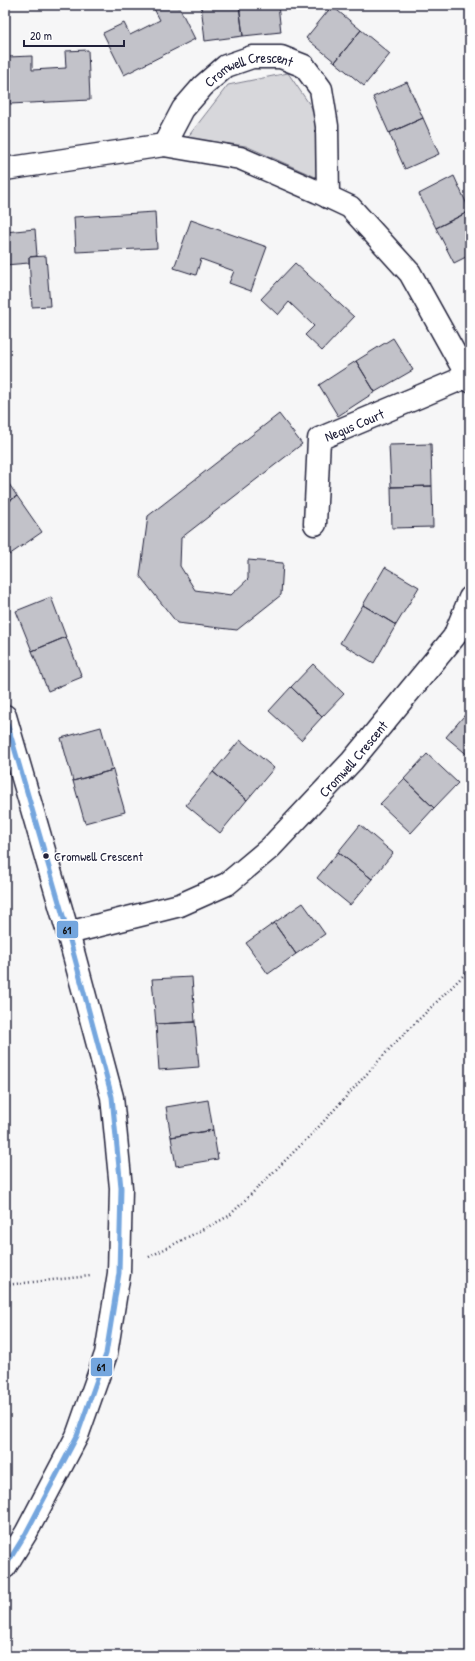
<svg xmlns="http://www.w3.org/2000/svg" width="475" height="1661" font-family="'Patrick Hand',sans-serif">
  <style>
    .green { fill: #d7d7db; stroke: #7c7c8b }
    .building { fill: #c2c2c9; stroke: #22223b }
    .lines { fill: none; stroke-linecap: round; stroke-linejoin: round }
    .minor-casing { stroke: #22223b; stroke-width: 25 }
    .path { stroke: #22223b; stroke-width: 2.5; stroke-dasharray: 1 3; stroke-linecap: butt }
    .minor { stroke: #fff; stroke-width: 22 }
    .bus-1-casing { stroke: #fff; stroke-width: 8 }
    .bus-1 { stroke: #74a6de; stroke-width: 5 }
    .bus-dot { fill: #22223b; stroke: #fff; stroke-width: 1.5 }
    .labels { text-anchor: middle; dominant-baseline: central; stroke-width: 3; stroke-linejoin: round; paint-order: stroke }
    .bus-label { font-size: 13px; fill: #22223b; stroke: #fff; text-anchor: start }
    .street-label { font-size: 14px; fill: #22223b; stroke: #fff }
    .line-badge { stroke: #fff; stroke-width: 1.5 }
    .pale-badge-label { font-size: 11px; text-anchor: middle; font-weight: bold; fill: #111 }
  </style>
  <rect width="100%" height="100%" fill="#f6f6f7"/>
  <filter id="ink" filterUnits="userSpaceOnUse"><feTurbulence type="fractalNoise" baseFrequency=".025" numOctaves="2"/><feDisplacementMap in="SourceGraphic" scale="8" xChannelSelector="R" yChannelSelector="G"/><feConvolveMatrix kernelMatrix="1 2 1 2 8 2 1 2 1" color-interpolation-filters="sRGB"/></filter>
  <g filter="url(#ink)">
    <path class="green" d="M288,73L314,111L320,179L246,146L187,138L228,85Z"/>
    <path class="building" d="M152,5H178L195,39L124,75L103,33L124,23L130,35L160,20Z
      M201,5H239L243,36L205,41Z
      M239,5H278L281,32L243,36Z
      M332,6L361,30L335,62L306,38Z
      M361,30L390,54L364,86L335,62Z
      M88,50L90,100L10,104L8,57L32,56V70L66,68L65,51Z
      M407,82L423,118L389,133L373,97Z
      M423,118L439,154L405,169L389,133Z
      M454,176L470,211L436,228L419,194Z
      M470,211V255L454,263L436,228Z
      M155,212L157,248L76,252L74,217Z
      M191,220L267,247L251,291L229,283L234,271L201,259L196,275L174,268Z
      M35,229L37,256L29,257V263L5,265V232Z
      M46,256L50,306L32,307L29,257Z
      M295,263L354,317L322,351L305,335L314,326L289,302L278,315L261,299Z
      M393,338L413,370L375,392L356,361Z
      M356,361L375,392L338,416L319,385Z
      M279,414L302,444L181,538L180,566L195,590L231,595L248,579V560L283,563L281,595L237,630L177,623L140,576L148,516Z
      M431,444L432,486L391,487L389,445Z
      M5,478L17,496L5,504Z
      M432,486L433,527L392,528L391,487Z
      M17,496L42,532L9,555L5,550V504Z
      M385,567L419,587L396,625L363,605Z
      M51,597L66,637L32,651L16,611Z
      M363,605L396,625L374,663L340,643Z
      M66,637L82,677L48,691L32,651Z
      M313,664L344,694L322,717L291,687Z
      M291,687L322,717L301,740L269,711Z
      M469,710H470V757L446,737Z
      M101,727L113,770L73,781L61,738Z
      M240,740L274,768L247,800L213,772Z
      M427,754L458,783L434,808L404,779Z
      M113,770L125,812L85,823L73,781Z
      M213,772L247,800L220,833L186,805Z
      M404,779L434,808L411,833L380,804Z
      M360,825L393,853L372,879L338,852Z
      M338,852L372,879L350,905L317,878Z
      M303,903L325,934L296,954L274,923Z
      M274,923L296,954L268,974L246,943Z
      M192,977L195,1022L156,1024L152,979Z
      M195,1022L199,1067L159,1070L156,1024Z
      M208,1100L213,1130L171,1137L166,1107Z
      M213,1130L218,1159L176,1166L171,1137Z"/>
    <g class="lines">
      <g class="minor-casing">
        <g id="minor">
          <path id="s1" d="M164,145L183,109L203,86L226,66L252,57H281L304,66L321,89L327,126L328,197"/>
          <path d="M5,169L164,145L240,158L318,192L350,207L410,273L470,381"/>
          <path id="s2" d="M315,524L319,439L468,376"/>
          <path d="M5,716L68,933L112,1097L121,1188L119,1273L106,1354L77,1436L26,1533L5,1567"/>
          <path id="s3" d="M68,933L180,905L227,884L270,848L352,761L454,637L470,598"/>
        </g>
      </g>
      <path class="path" d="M149,1257L229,1216L314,1132L393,1045L470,969
        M5,1285L90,1276"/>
      <use href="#minor" class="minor"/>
      <g class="bus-1-casing">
        <path id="bus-1" d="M5,716L68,933L112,1097L121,1188L119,1273L106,1354L77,1436L26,1533L5,1567"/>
      </g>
      <use href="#bus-1" class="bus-1"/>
    </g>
  </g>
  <circle class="bus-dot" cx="46" cy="856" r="3.5"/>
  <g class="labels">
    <g class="bus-label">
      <text x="54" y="856">Cromwell Crescent</text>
    </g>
    <g class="street-label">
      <text stroke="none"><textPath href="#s1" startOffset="123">Cromwell Crescent</textPath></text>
      <text stroke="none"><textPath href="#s2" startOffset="123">Negus Court</textPath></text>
      <text stroke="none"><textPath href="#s3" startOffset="345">Cromwell Crescent</textPath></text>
    </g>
  </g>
  <g class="line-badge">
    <rect x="56" y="920" width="23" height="19" rx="4" fill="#74a6de"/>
    <rect x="90" y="1357" width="23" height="20" rx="4" fill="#74a6de"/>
  </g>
  <g class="pale-badge-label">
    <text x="67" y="934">61</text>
    <text x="101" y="1371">61</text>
  </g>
  <rect width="475" height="1661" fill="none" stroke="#fff" stroke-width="20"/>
  <rect x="10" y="10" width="455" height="1641" fill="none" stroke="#22223b" stroke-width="1.5" filter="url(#ink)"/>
  <path d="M24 40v6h100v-6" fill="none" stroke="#22223b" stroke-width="2"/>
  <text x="30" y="40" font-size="12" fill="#22223b" stroke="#ffffff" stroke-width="3" paint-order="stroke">20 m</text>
</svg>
